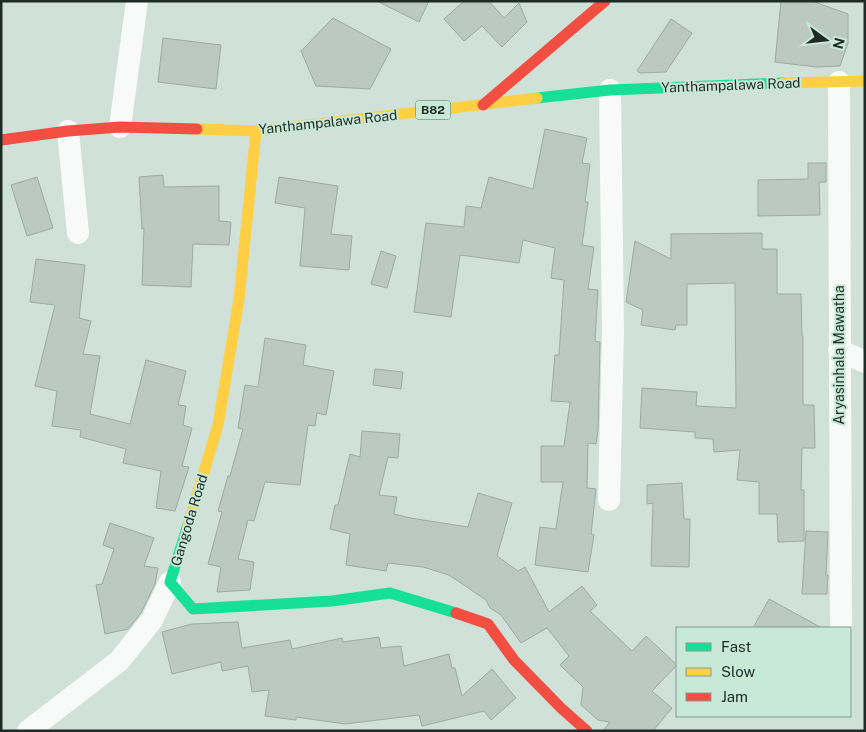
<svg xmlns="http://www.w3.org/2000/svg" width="866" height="732" font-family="'Public Sans',sans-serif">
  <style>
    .building { fill: #bbc9c2; stroke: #9caaa3 }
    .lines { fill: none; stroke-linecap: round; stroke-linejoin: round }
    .street { stroke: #f8faf9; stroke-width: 22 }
    .fast { stroke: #16e098; stroke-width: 11 }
    .slow { stroke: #ffcf43; stroke-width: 11 }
    .jam { stroke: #f24e42; stroke-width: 11 }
    .labels { text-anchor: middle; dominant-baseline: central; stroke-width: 4; stroke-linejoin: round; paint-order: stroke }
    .shield { fill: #c8e8d8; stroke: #52645b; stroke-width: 1 }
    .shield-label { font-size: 12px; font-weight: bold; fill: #1f2b26 }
    .street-label { font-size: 14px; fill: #1f2b26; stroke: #c8e8d8 }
  </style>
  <rect width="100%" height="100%" fill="#cfe1d8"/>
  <path class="building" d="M377,1H429L419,22Z
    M464,1H489L504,18L519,3L527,22L502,47L482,26L464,41L444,19Z
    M781,1H812L848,14V43L840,66L816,67L775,62Z
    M333,18L391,49L370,89L316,86L301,51Z
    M671,19L692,33L666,72L640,73L637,71Z
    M163,38L221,45L216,89L158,82Z
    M545,129L587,138L582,163L590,164L585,202H588L582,245L594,247L588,289L598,290L595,341L600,342L598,431L596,444L588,443L587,488L596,489L591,534L594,535L588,572L535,565L540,527L556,529L563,482H541V446H564L570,402L551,401L555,355H559L564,280L551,278L555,248L523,240L519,263L460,255L451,317L414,312L426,223L464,227L466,206L481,208L489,177L533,189Z
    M808,163H826V182H819L820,215L758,216V180L808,179Z
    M163,175L164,187L219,186V221L231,222L229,245L193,244L191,287L142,285L144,228L142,229L139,177Z
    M37,177L53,228L27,236L11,185Z
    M279,177L338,186L331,234L352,236L349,270L300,266L305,208L275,203Z
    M762,233V249H777V294H801L802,336H803V405H814L815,448H802L801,490H804V541L778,542L777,514H759V482L737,480L740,450L714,452L713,439L695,438V432L640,428L642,388L697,392L696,406L736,408L735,283L687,284V325H676L675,330L641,325L643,310L626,302L635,241L671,259V234Z
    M381,251L396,256L387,288L371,284Z
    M36,259L85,265L79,318L91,321L83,354L100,356L90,414L130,424L146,360L186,371L178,405L186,406L183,425L192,428L182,466L189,467L175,511L156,508L161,471L123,463L126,449L80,437L81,430L52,426L57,391L35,386L55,305L30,302Z
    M265,338L306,345L303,365L334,371L326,415L317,413L315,426L308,425L300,485L265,482L254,521L248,520L238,559L254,562L250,590L217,592L221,567L208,564L222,512L218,511L228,476H230L243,429L238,428L245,385L258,387Z
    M375,369L403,372L401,389L373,385Z
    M362,431L400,434L398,458L388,457L379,495L397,497L394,514L410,518L468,527L478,493L512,503L497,556L518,571L525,567L549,612L582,586L597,605L590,611L632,651L646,636L677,665L652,691L672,708L653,731H603L610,722L598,720L581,705L583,687L560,665L569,656L547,628L521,643L501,615L490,608L486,600L449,575L423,567L388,563L386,571L346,565L350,534L330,529L335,505H338L350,454L360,457Z
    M682,483L684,519H690L689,567L651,566L653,503L647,504V485Z
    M110,523L154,538L144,566L158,568L155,584L141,613L128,629L105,634L96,585L102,584L114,549L103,545Z
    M806,531L828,532L826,575H828L827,594H802Z
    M769,599L822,628H753Z
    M238,622L242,648L290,640L292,649L342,638L343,642L379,637L381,648L401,646L404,666L449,654L452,668H455L462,696L492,669L516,698L491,720L484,711L422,726L419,715L345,724L296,717V720L265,716L269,690L252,692L248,666L222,671L221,662L172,674L162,632L192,624Z"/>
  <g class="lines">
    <path class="street" d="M839,82L841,628
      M120,127L137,1
      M68,131L78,233
      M839,350L865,362
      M609,500L613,330L610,90
      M28,731L119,661L152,620L170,582"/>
    <path class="fast" d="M537,98L610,90L783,83
      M188,525L170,582L193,609L332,601L390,593L456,613"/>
    <path class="slow" d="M783,83L865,81
      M197,129L256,131L537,98
      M188,525L218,425L239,299L256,131"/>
    <path class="jam" d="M483,105L605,1
      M1,140L68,131L120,127L197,129
      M456,613L488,624L514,660L561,708L587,731"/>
  </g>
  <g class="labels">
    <rect class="shield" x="415.5" y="100.5" width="35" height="19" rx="4"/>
    <g class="shield-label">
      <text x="433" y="110">B82</text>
    </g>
    <g class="street-label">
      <text transform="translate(731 85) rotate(-2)">Yanthampalawa Road</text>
      <text transform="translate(328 122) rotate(-6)">Yanthampalawa Road</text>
      <text transform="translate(839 355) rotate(-90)">Aryasinhala Mawatha</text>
      <text transform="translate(189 520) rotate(-73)">Gangoda Road</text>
    </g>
  </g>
  <rect width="866" height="732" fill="none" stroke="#1f2b26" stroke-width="5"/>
  <rect x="676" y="627" width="175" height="90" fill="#c8e8d8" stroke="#849c91"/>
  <rect x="686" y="643" width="25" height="8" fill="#16e098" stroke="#849c91"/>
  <text x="721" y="652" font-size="15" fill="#1f2b26">Fast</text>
  <rect x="686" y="668" width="25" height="8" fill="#ffcf43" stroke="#849c91"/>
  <text x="721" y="677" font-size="15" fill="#1f2b26">Slow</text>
  <rect x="686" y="693" width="25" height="8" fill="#f24e42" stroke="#849c91"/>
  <text x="721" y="702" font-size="15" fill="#1f2b26">Jam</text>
  <g transform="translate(826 40) rotate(105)" stroke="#c8e8d8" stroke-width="4" paint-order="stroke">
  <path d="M0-4L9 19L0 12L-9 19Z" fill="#1f2b26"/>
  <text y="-8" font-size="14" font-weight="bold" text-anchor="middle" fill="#1f2b26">N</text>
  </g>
</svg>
